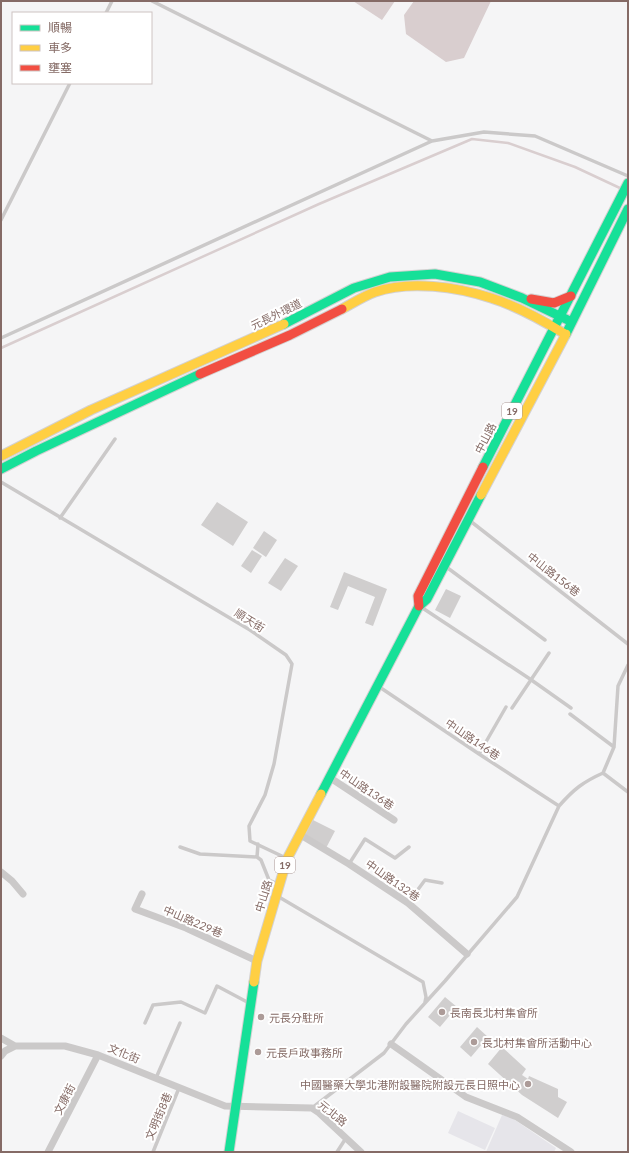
<svg xmlns="http://www.w3.org/2000/svg" width="629" height="1153" font-family="Lato,'Noto Sans TC',sans-serif">
  <style>
    .green { fill: #e6e5ea }
    .water { fill: #d9cecf }
    .lines { fill: none; stroke-linecap: round; stroke-linejoin: round }
    .stream { stroke: #d9cecf; stroke-width: 2.5 }
    .building { fill: #d0cece }
    .fast-casing { stroke: #d3d1d1; stroke-width: 11 }
    .slow-casing { stroke: #d3d1d1; stroke-width: 11 }
    .jam-casing { stroke: #d3d1d1; stroke-width: 11 }
    .lane { stroke: #cbc9c9; stroke-width: 3.5 }
    .street { stroke: #cbc9c9; stroke-width: 7 }
    .fast { stroke: #16e098; stroke-width: 9 }
    .slow { stroke: #ffcf43; stroke-width: 9 }
    .jam { stroke: #f24e42; stroke-width: 9 }
    .poi-dot { fill: #ac9b98; stroke: #fff; stroke-width: 1.5 }
    .labels { text-anchor: middle; dominant-baseline: central; stroke-width: 4; stroke-linejoin: round; paint-order: stroke }
    .shield { fill: #fff; stroke: #aa9794; stroke-width: 1 }
    .shield-label { font-size: 10px; font-weight: bold; fill: #856b66 }
    .street-label { font-size: 11px; fill: #856b66; stroke: #fff }
    .poi-label { font-size: 11px; fill: #856b66; stroke: #fff; text-anchor: start }
  </style>
  <rect width="100%" height="100%" fill="#f5f5f6"/>
  <path class="green" d="M458,1111L495,1128L485,1150L448,1133Z
    M502,1115L512,1118L556,1148L554,1152H486Z"/>
  <path class="water" d="M353,1H395L382,20Z
    M414,1H491L464,58L446,62L406,34L404,15Z"/>
  <g class="lines">
    <path class="stream" d="M1,348L319,204L472,139L508,143L575,167L622,189"/>
  </g>
  <path class="building" d="M217,502L248,522L233,546L201,525Z
    M264,531L277,540L266,557L253,548Z
    M252,550L262,556L251,573L241,566Z
    M285,558L298,566L281,591L268,583Z
    M344,572L387,589L373,626L365,623L375,597L348,586L338,610L330,607Z
    M446,589L461,596L450,618L435,610Z
    M313,820L335,831L325,850L305,834Z
    M445,997L457,1007L440,1027L428,1017Z
    M477,1027L488,1037L471,1057L460,1047Z
    M502,1047L526,1069L522,1075L528,1079L529,1076L558,1089V1097L567,1102L558,1118L522,1095L488,1064Z"/>
  <g class="lines">
    <g class="fast-casing">
      <path id="fast" d="M284,324L354,288L390,277L435,274L480,282L522,298L572,322
        M566,334L628,209
        M483,467L628,183
        M1,469L36,451L200,374
        M321,794L419,606L427,599L481,495
        M229,1152L254,982"/>
    </g>
    <g class="slow-casing">
      <path id="slow" d="M342,309C353,303 364,296 375,292C410,280 457,287 491,298C517,306 542,320 565,334
        M1,456L91,410L284,324
        M481,495L566,334
        M254,982L257,961L287,859L321,794"/>
    </g>
    <g class="jam-casing">
      <path id="jam" d="M531,299L554,303L571,296
        M200,374L290,335L342,309
        M419,606L418,596L483,467"/>
    </g>
    <path class="lane" d="M152,1L432,141
      M106,13L112,1
      M1,220L70,83
      M1,338L432,141L484,132L535,136L628,176
      M1,482L250,630L286,655L292,664L274,764L265,795L249,826L250,841L286,858
      M60,518L115,439
      M469,520L628,644
      M445,566L545,640
      M421,607L530,679L571,708
      M378,686L479,754L559,806
      M512,708L549,653
      M570,714L614,747
      M479,754L506,707
      M603,773L628,792
      M258,844L257,857L261,860L269,880L278,884
      M180,847L200,854L257,857
      M349,864L365,839L395,858L409,847
      M279,897L423,982L426,997L425,1002
      M408,903L425,880L442,883
      M145,1023L153,1005L181,1002L205,1013L217,986L249,1003
      M156,1078L180,1023
      M312,1108L384,1053L406,1024L445,981L517,897L559,806C574,789 583,782 603,773L614,747L618,686L628,665
      M153,1152L179,1088
      M337,1152L346,1138"/>
    <path class="street" d="M329,777L394,820
      M299,834L349,864L408,903L467,954
      M1,872L12,881L23,894
      M142,894L135,909L186,928L257,961
      M1,1038L15,1046
      M391,1044L466,1097L517,1117L571,1152
      M1,1056L5,1051L15,1046H65L98,1055L225,1106L312,1108L318,1112L361,1152
      M48,1152L98,1055"/>
    <use href="#fast" class="fast"/>
    <use href="#slow" class="slow"/>
    <use href="#jam" class="jam"/>
  </g>
  <g class="poi-dot">
    <circle cx="442" cy="1012" r="4"/>
    <circle cx="261" cy="1017" r="4"/>
    <circle cx="474" cy="1042" r="4"/>
    <circle cx="258" cy="1052" r="4"/>
    <circle cx="528" cy="1084" r="4"/>
  </g>
  <g class="labels">
    <g class="shield">
      <rect x="502" y="403" width="20" height="16" rx="3"/>
      <rect x="275" y="857" width="20" height="16" rx="3"/>
    </g>
    <g class="shield-label">
      <text x="512" y="411">19</text>
      <text x="285" y="865">19</text>
    </g>
    <g class="street-label">
      <text transform="translate(276 314) rotate(-26)">元長外環道</text>
      <text transform="translate(485 438) rotate(-63)">中山路</text>
      <text transform="translate(554 574) rotate(38)">中山路156巷</text>
      <text transform="translate(250 620) rotate(32)">順天街</text>
      <text transform="translate(473 739) rotate(34)">中山路146巷</text>
      <text transform="translate(367 789) rotate(34)">中山路136巷</text>
      <text transform="translate(393 880) rotate(35)">中山路132巷</text>
      <text transform="translate(263 896) rotate(-73)">中山路</text>
      <text transform="translate(193 921) rotate(23)">中山路229巷</text>
      <text transform="translate(124 1053) rotate(22)">文化街</text>
      <text transform="translate(64 1099) rotate(-63)">文康街</text>
      <text transform="translate(333 1113) rotate(39)">元北路</text>
      <text transform="translate(158 1116) rotate(-67)">文明街8巷</text>
    </g>
    <g class="poi-label">
      <text x="450" y="1012">長南長北村集會所</text>
      <text x="269" y="1017">元長分駐所</text>
      <text x="482" y="1042">長北村集會所活動中心</text>
      <text x="266" y="1052">元長戶政事務所</text>
      <text x="520" y="1084" text-anchor="end">中國醫藥大學北港附設醫院附設元長日照中心</text>
    </g>
  </g>
  <rect width="629" height="1153" fill="none" stroke="#856b66" stroke-width="4"/>
  <rect x="12" y="12" width="140" height="72" fill="#ffffff" stroke="#cec4c2"/>
  <rect x="20" y="25" width="20" height="6" fill="#16e098" stroke="#cec4c2"/>
  <text x="48" y="32" font-size="12" fill="#856b66">順暢</text>
  <rect x="20" y="45" width="20" height="6" fill="#ffcf43" stroke="#cec4c2"/>
  <text x="48" y="52" font-size="12" fill="#856b66">車多</text>
  <rect x="20" y="65" width="20" height="6" fill="#f24e42" stroke="#cec4c2"/>
  <text x="48" y="72" font-size="12" fill="#856b66">壅塞</text>
</svg>
